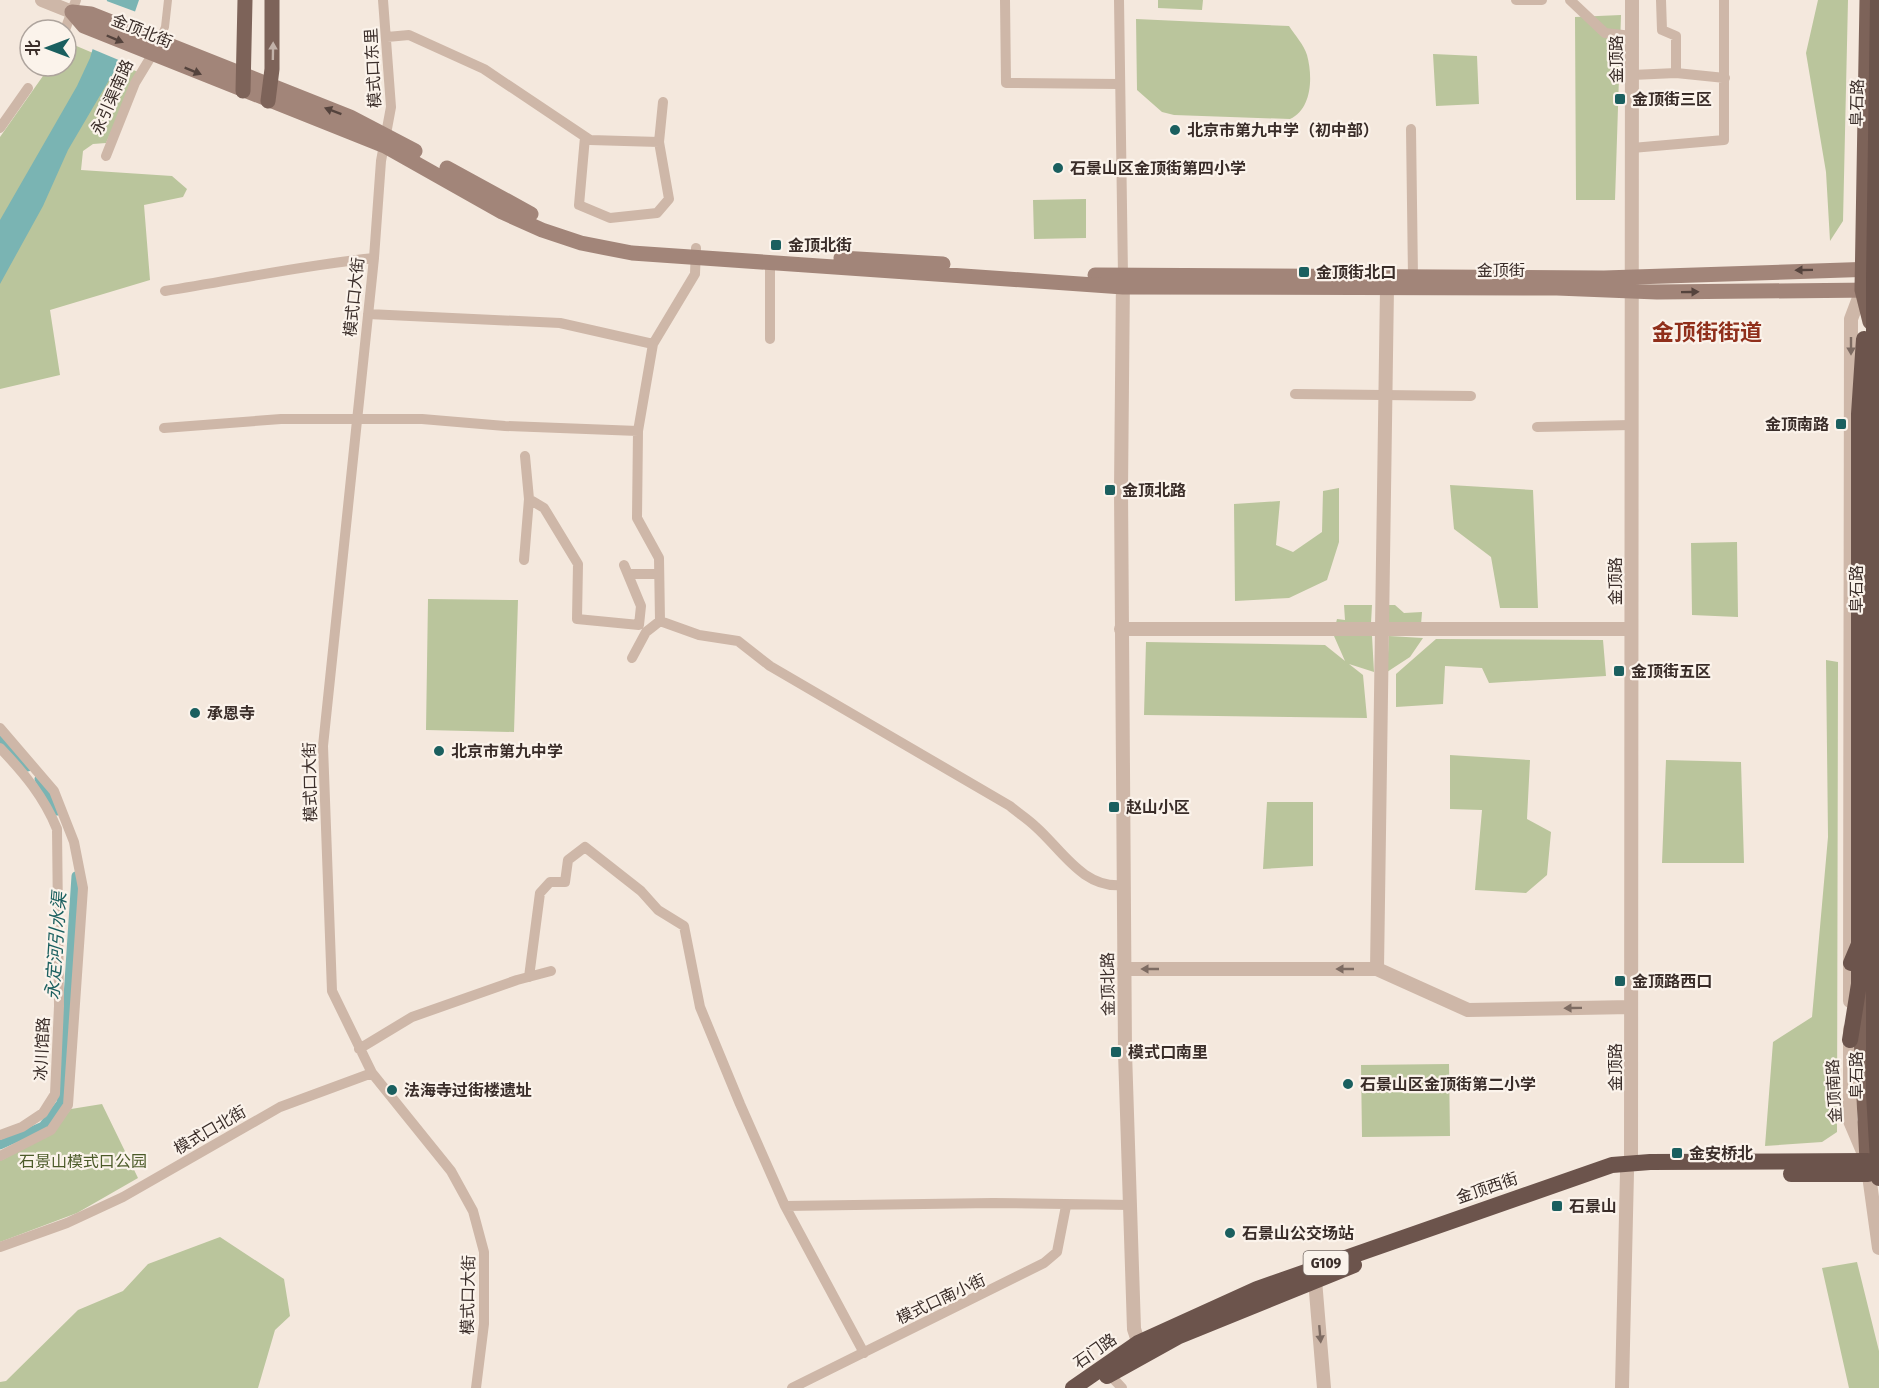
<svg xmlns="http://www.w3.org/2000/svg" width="1879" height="1388" font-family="'Fira Sans Condensed','Noto Sans SC',sans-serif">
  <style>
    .green { fill: #bac59c }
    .water { fill: #7ab4b3 }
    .pier { fill: #f4e8dd }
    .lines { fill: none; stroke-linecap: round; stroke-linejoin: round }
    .canal { stroke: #7ab4b3; stroke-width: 9 }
    .pedestrian { stroke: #ceb7a8; stroke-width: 8 }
    .minor { stroke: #ceb7a8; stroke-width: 10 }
    .tertiary { stroke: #ceb7a8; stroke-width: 14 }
    .secondary { stroke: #a28579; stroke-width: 15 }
    .primary { stroke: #7d6359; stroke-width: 15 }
    .trunk { stroke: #6c544c; stroke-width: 16 }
    .oneway { fill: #54433d }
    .oneway2 { fill: #c2b2a9 }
    .oneway3 { fill: #7d6b62 }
    .poi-dot { fill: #1a5f5f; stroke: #fbf3eb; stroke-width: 2 }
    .labels { text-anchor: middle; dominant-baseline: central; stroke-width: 4.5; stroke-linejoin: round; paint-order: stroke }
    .shield { fill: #fbf3eb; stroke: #746863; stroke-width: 1.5 }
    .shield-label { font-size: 15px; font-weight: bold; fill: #3a2d29 }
    .street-label { font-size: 16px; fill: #3a2d29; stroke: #fbf3eb }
    .poi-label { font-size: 16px; font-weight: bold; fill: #3a2d29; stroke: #fbf3eb; text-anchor: start }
    .park-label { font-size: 16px; fill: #4c5b2a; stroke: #fbf3eb }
    .water-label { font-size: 18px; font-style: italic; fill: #1a5f5f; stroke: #fbf3eb }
    .district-label { font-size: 22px; font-weight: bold; fill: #902f1b; stroke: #fbf3eb }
  </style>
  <rect width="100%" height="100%" fill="#f4e8dd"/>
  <path class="green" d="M1158,0H1203L1202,10L1158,8Z
    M1818,0H1848L1843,221L1830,241L1826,172L1806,53Z
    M1621,15L1615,200H1576L1575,17Z
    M1136,19L1289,26C1295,35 1304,45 1307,55C1313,77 1312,109 1290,119L1174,115L1162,112L1137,90Z
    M67,42L138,72L106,143L93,144L83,151L81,170L172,176L187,189L183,197L144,205L150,280L50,310L60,375L0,389V137L50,66H66Z
    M1433,54L1477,56L1479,104L1436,106Z
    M1086,199V238L1034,239L1033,200Z
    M1450,485L1533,490L1538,608H1500L1491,557L1454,529Z
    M1339,488V542L1327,580L1289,598L1235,601L1234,504L1280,501L1276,545L1293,552L1322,532L1323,491Z
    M1737,542L1738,617L1692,615L1691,543Z
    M428,599L518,600L514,732L426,730Z
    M1344,605H1372L1371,623H1336L1337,619L1345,620Z
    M1384,605H1395L1404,613L1422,612L1421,625H1386Z
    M1334,636H1372L1374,672L1349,664L1363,675L1367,718L1144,715L1146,642L1325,645L1345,661Z
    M1389,636L1423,638L1410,657L1387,672Z
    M1436,639L1603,640L1606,676L1489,683L1482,668L1445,666L1443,704L1396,707V674Z
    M1826,660L1838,662L1837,1132L1822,1142L1765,1146L1773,1042L1812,1017L1828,837Z
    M1450,755L1530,760L1527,819L1551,832L1547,875L1526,893L1475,890L1482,810L1450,809Z
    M1666,760L1741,762L1744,863H1662Z
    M1267,802H1313V866L1263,869Z
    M1449,1064L1450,1136L1362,1137L1361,1065Z
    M102,1104L138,1178L77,1213L0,1242V1161L51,1134L71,1109Z
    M220,1237L284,1279L290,1316L275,1330L258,1388H0V1382L6,1381L78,1310L123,1291L148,1264Z
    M1857,1262L1879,1351V1388H1849L1822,1268Z"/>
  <path class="water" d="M107,0H139L115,70L68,150L43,206L0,284V220L77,86L90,58Z"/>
  <path class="pier" d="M104,0L139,13L121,61L90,48Z"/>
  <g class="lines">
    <path class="canal" d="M0,740L28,767
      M39,779L57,811
      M0,1145L43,1126L61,1103L76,876"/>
    <path class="pedestrian" d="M159,41L165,27L168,0"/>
    <path class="minor" d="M383,0L391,107L381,161L374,258L323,746L332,991L372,1073L451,1171L473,1211L484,1252V1324L476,1388
      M1005,0L1006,83L1119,84
      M1119,0L1123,276
      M1516,0H1542
      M1570,0L1605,33L1632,36
      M65,30L76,0
      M387,37L409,35L484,69L590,140L659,142L663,102
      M1676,73L1725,78
      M1632,75L1676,73V36L1662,30L1661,0
      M0,128L28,88
      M1411,129L1413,277
      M585,137L579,205L610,218L657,213L669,199L659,142
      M1632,148L1724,140V0
      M106,156L135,83L152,55
      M770,264V339
      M165,291C235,280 304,265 374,258
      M368,314L560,323L653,344
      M1295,394L1471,396
      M1537,427L1631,425
      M164,428L281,419H422L505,426L638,431
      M529,499L544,508L578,564L577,619L639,625L641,606L624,565
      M524,560L529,499L525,456
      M628,574H659
      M660,621L699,635L738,641L770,666L1010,806C1018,813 1028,819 1036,827C1062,850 1083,889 1123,885
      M660,621L659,558L637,518L638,431L653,344L695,274L696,248
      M632,658L646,632L660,621
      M0,728L54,791L74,842L83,888L68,1105L51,1130L0,1156
      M0,748C24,773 44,797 57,829L59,1006L55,1094L43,1113L22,1127L0,1135
      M529,977L540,893L550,882H565L568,860L585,847L641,891L658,910L684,926L700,1007L740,1104L785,1206L864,1353
      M359,1049L412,1017L517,980L551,971
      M785,1206L993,1203L1130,1205
      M0,1247L67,1223L123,1197L280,1107L372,1073
      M1109,1374L1122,1388
      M792,1388L1044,1263L1057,1252L1066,1206"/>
    <path class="tertiary" d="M42,0L72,12
      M1123,276L1121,490L1125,1052L1134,1329L1141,1350
      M1121,629H1631
      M1124,969H1377L1468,1010L1631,1007
      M1377,969L1387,287
      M1850,1001L1851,319L1862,290
      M1850,1029V1121L1867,1161L1879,1248
      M1631,1162L1632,0
      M1315,1280L1324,1388
      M1622,1388L1627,1172"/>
    <path class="secondary" d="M72,12L84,26L385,146L502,212L542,230L581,243L632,253L1123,287L1557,288L1657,292L1873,290
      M72,12L91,14L350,117L415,151
      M447,168L531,214
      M841,258L943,264
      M1095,275L1604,278L1875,269"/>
    <path class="primary" d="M1867,0L1862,290L1870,322
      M243,91L245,0
      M268,101L272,69V0
      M1867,1161L1861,1035L1868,981"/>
    <path class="trunk" d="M1878,0L1874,279V1094L1879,1178
      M1851,963L1859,944V414L1864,339
      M1850,1040L1859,984V951
      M1791,1174H1868
      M1107,1376L1179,1336L1354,1265
      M1073,1388L1138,1343L1257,1289L1612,1165L1650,1162L1867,1161"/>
  </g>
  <defs><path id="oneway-solid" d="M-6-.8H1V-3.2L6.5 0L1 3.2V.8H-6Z" transform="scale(1.5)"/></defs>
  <g class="oneway">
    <use href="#oneway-solid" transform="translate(115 39) rotate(23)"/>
    <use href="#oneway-solid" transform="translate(193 71) rotate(22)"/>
    <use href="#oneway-solid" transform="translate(333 111) rotate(-159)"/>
    <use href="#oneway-solid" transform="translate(1804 270) rotate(179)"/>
    <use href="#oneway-solid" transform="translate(1690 292) rotate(-1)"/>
  </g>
  <use class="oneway2" href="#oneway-solid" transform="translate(273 51) rotate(-89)"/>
  <g class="oneway3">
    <use href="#oneway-solid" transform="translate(1851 346) rotate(90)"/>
    <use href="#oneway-solid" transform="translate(1150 969) rotate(-180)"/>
    <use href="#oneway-solid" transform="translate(1345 969) rotate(-180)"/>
    <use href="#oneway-solid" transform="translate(1573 1008) rotate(179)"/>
    <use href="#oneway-solid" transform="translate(1320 1334) rotate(85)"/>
  </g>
  <g class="poi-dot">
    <rect x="1614" y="93" width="12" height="12" rx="3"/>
    <circle cx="1175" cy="130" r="6"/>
    <circle cx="1058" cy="168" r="6"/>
    <rect x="770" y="239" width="12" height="12" rx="3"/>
    <rect x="1298" y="266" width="12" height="12" rx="3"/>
    <rect x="1835" y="418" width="12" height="12" rx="3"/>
    <rect x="1104" y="484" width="12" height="12" rx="3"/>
    <rect x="1613" y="665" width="12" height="12" rx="3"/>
    <circle cx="195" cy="713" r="6"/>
    <circle cx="439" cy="751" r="6"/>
    <rect x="1108" y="801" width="12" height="12" rx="3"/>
    <rect x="1614" y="975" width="12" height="12" rx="3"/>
    <rect x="1110" y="1046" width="12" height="12" rx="3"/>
    <circle cx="1348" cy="1084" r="6"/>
    <circle cx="392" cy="1090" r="6"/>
    <rect x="1671" y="1147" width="12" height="12" rx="3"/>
    <rect x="1551" y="1200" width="12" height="12" rx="3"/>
    <circle cx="1230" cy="1233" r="6"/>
  </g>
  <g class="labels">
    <rect class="shield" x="1303.5" y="1251" width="45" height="24" rx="4.5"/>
    <g class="shield-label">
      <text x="1326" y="1263">G109</text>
    </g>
    <g class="street-label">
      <text transform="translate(142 31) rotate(22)">金顶北街</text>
      <text transform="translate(1616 59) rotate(-90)">金顶路</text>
      <text transform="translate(373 68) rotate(-93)">模式口东里</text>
      <text transform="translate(112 97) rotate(-66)">永引渠南路</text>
      <text transform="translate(1857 103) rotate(-89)">阜石路</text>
      <text x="1501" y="270">金顶街</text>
      <text transform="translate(354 297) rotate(-84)">模式口大街</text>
      <text transform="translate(1615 581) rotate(-90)">金顶路</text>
      <text transform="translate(1856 589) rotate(-90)">阜石路</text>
      <text transform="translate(310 782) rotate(-91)">模式口大街</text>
      <text transform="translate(1108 984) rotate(-91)">金顶北路</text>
      <text transform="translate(42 1049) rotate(-87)">冰川馆路</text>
      <text transform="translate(1615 1067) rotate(-90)">金顶路</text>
      <text transform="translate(1856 1075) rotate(-90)">阜石路</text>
      <text transform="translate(1834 1091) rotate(-93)">金顶南路</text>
      <text transform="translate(210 1130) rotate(-30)">模式口北街</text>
      <text transform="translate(1487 1188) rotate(-19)">金顶西街</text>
      <text transform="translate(468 1295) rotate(-89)">模式口大街</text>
      <text transform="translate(941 1299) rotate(-25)">模式口南小街</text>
      <text transform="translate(1095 1351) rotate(-35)">石门路</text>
    </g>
    <g class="poi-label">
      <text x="1632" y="99">金顶街三区</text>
      <text x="1187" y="130">北京市第九中学（初中部）</text>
      <text x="1070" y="168">石景山区金顶街第四小学</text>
      <text x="788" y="245">金顶北街</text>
      <text x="1316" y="272">金顶街北口</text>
      <text x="1829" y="424" text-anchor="end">金顶南路</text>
      <text x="1122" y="490">金顶北路</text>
      <text x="1631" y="671">金顶街五区</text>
      <text x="207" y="713">承恩寺</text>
      <text x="451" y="751">北京市第九中学</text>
      <text x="1126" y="807">赵山小区</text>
      <text x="1632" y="981">金顶路西口</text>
      <text x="1128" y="1052">模式口南里</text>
      <text x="1360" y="1084">石景山区金顶街第二小学</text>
      <text x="404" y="1090">法海寺过街楼遗址</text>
      <text x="1689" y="1153">金安桥北</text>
      <text x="1569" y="1206">石景山</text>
      <text x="1242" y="1233">石景山公交场站</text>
    </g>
    <g class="park-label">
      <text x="83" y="1161">石景山模式口公园</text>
    </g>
    <g class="water-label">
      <text transform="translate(56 946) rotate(-86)">永定河引水渠</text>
    </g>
    <g class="district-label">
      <text x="1707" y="332">金顶街街道</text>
    </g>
  </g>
  <g transform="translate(48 48) rotate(270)"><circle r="28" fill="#fbf3eb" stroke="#aea49d" stroke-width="1.5"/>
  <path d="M0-4.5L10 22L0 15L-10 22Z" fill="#1a5f5f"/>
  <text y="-9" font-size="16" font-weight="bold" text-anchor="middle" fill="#3a2d29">北</text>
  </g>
</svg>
